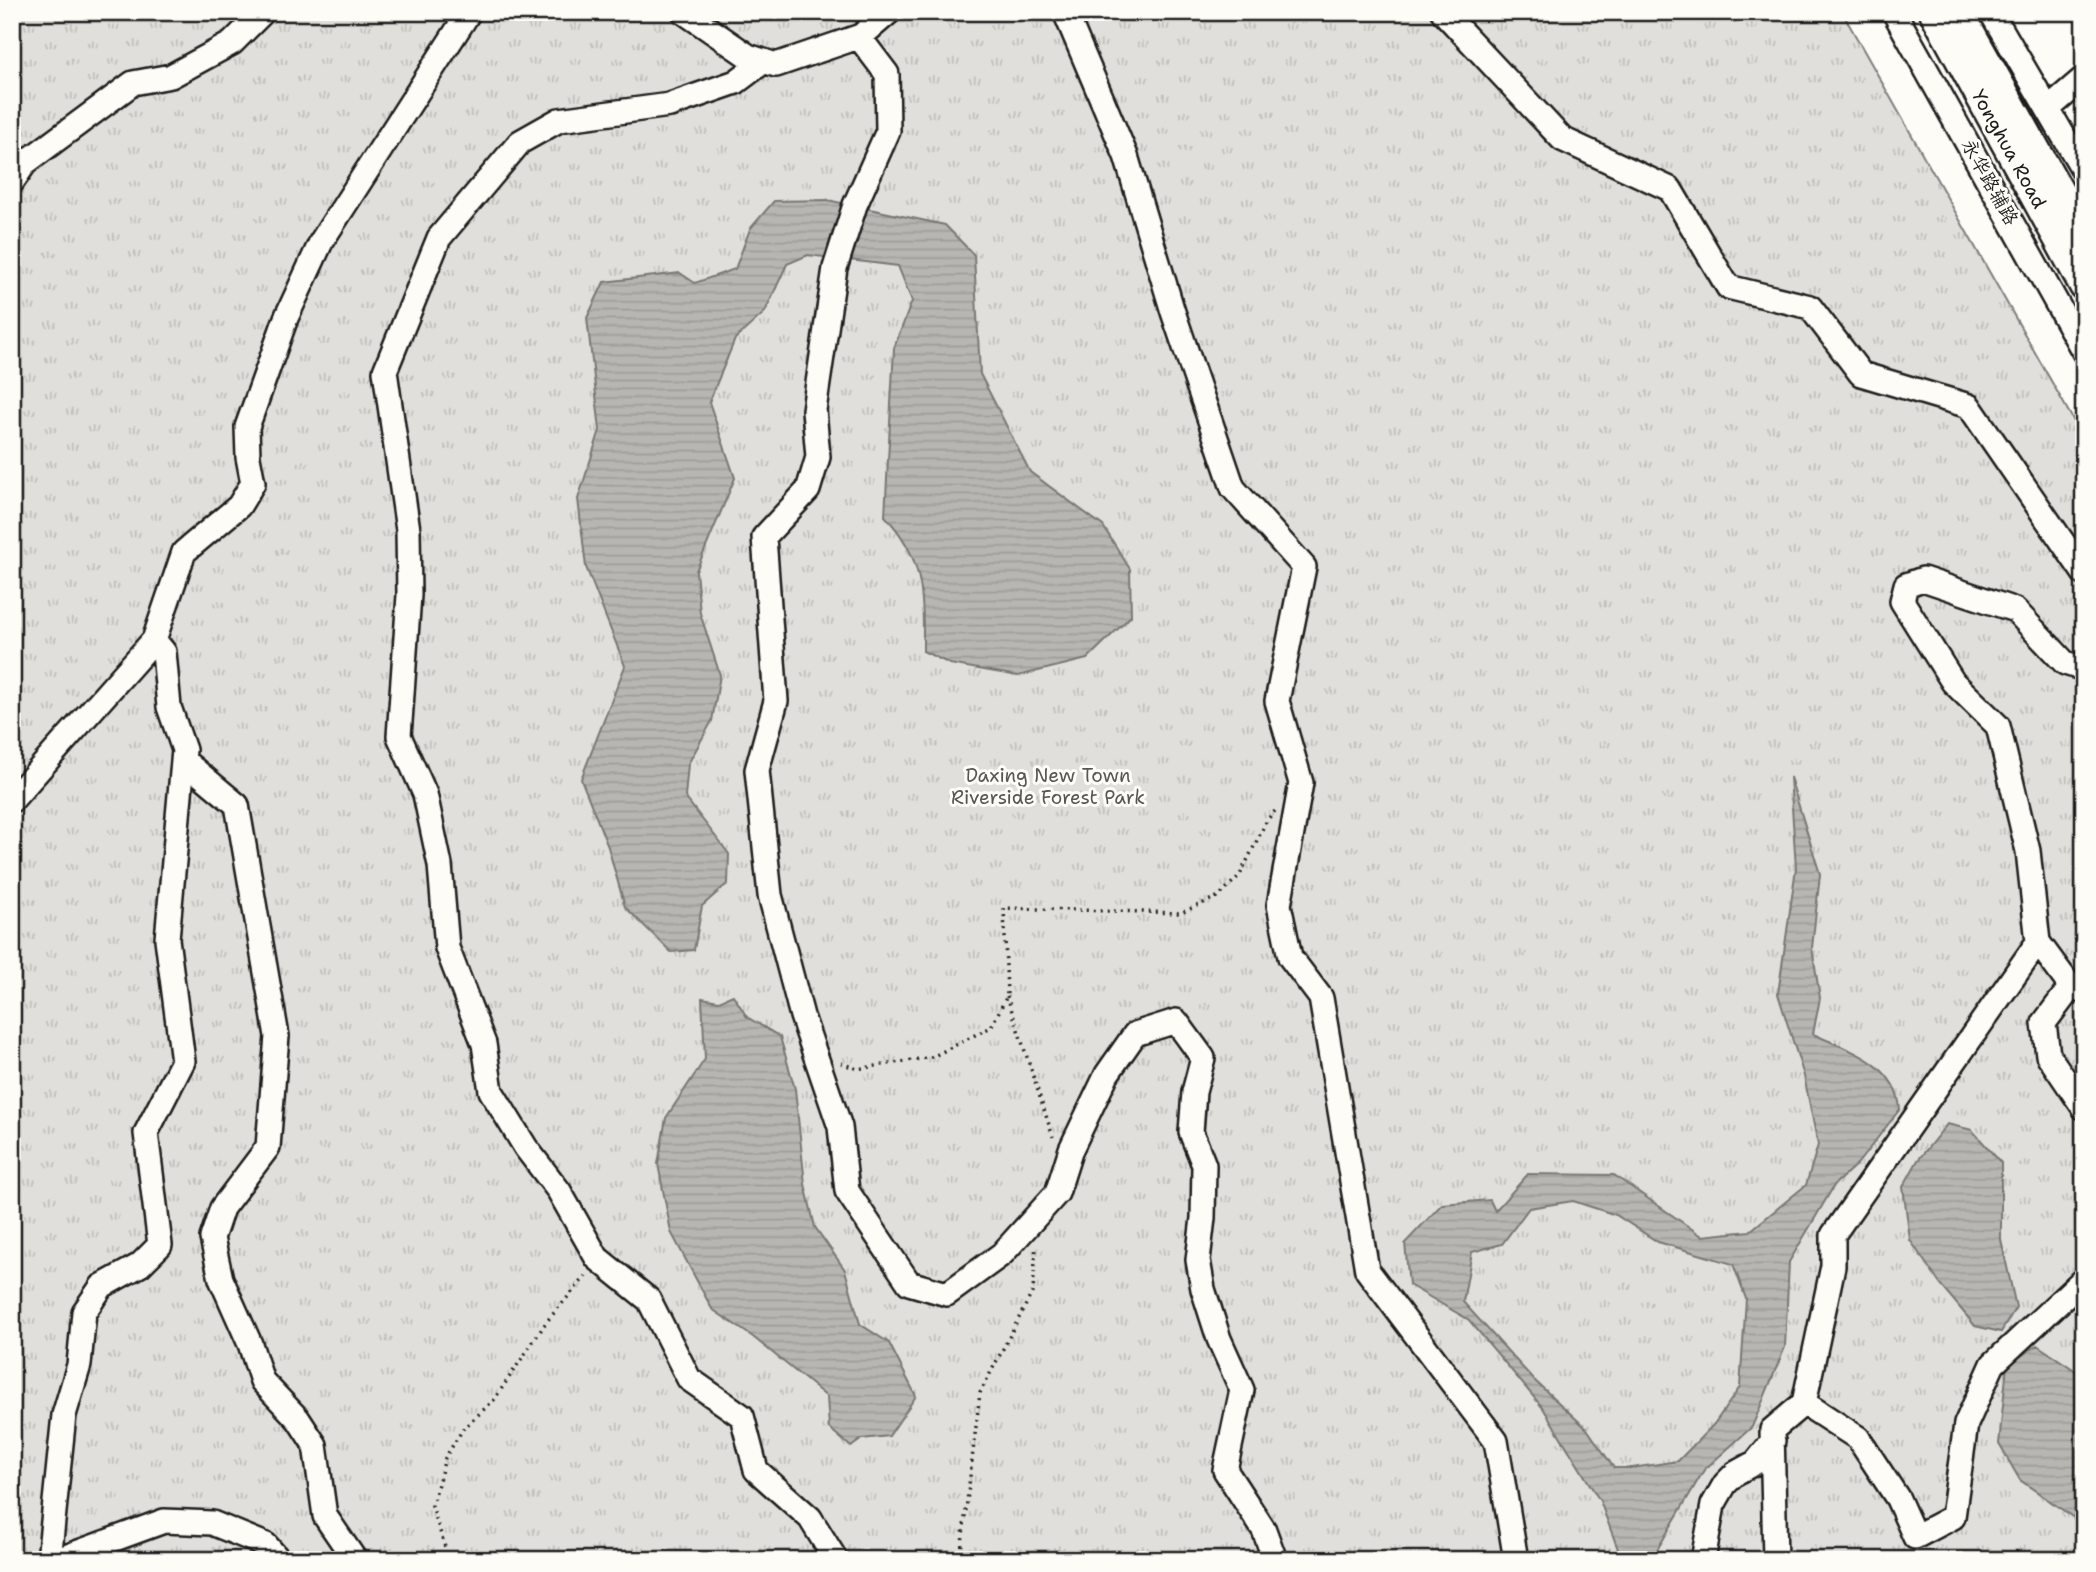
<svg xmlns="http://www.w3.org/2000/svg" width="2096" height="1572" font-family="'Shantell Sans','LXGW WenKai TC',sans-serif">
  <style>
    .park { fill: url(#park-tufts); stroke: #7e7e7c; stroke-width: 2 }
    .water { fill: url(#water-rules); stroke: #797876; stroke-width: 2; fill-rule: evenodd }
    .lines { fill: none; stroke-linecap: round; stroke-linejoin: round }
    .minor-casing { stroke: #1c1c1c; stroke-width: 28 }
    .major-casing { stroke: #1c1c1c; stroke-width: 33 }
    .path { stroke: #1c1c1c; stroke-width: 3.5; stroke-dasharray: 2 5; stroke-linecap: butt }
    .minor { stroke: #fdfcf7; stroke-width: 23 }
    .major { stroke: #fdfcf7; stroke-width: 28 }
    .labels { text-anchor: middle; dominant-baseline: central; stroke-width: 6; stroke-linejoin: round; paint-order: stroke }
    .street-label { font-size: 19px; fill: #1c1c1c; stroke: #fdfcf7 }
    .park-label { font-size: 19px; fill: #575655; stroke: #fdfcf7 }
  </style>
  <defs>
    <pattern id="park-tufts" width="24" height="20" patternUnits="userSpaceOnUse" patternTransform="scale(1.75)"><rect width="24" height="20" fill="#e0dfdb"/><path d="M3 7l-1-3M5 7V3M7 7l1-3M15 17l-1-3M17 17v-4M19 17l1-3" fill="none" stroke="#c0bfbb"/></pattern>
    <pattern id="water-rules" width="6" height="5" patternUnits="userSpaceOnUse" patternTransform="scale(1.75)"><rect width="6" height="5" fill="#b7b6b2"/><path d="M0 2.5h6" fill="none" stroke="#9d9c98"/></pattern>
  </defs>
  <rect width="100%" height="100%" fill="#fdfcf7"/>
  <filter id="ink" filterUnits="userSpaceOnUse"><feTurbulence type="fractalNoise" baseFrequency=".0143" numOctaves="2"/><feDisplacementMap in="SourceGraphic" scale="14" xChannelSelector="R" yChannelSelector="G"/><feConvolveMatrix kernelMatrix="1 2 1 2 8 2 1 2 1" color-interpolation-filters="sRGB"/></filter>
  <g filter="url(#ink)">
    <path class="park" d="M12,12H1842L2084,439V1560H12Z"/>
    <path class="water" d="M827,200L945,225L974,255L980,374L1030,472L1103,526L1130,569L1131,616L1087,659L1018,676L950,664L923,651C923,595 925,559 885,516L894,348L912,301L898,266L808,255L787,264L765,312L735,339L709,402L735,478L696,571L700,613L720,675L712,721L688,764L685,797L729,854L728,883L702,906L694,950L671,952L625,907L608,847L581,779L625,666L586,567L578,499L600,430L587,318L604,282L680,273L695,283L735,269L750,229L774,201Z
      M1790,777L1820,874L1812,948L1820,998L1813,1034C1850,1051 1896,1063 1900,1109L1858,1163L1835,1184L1789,1262L1785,1347L1752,1427L1704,1470L1651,1560H1622L1600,1501L1543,1408L1469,1320L1409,1285L1405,1243L1442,1204L1490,1200L1495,1211L1528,1174L1614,1175L1702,1236L1750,1231L1806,1185L1818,1145L1804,1076L1778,994L1796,868ZM1573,1201L1616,1215L1658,1242L1733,1264L1746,1299L1740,1387L1714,1424L1678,1461L1632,1468H1614L1587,1429L1534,1380L1463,1302L1472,1252L1502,1244L1529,1208Z
      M733,995L747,1017L780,1037L795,1089L805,1184L815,1227L845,1270L860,1324L889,1343L916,1396L889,1436L862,1439L851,1447L829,1428L827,1397L753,1337L712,1309L671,1232L658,1164L666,1118L705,1059L702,998L719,1001Z
      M1947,1124L1972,1130L2001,1163V1240L2016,1307L2001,1332L1975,1326L1940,1284L1910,1240L1903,1187L1918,1160Z
      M2037,1345L2076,1371L2084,1387V1525L2020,1480L1999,1444L2007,1366Z"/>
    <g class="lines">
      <g class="minor-casing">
        <path id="minor" d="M684,12L748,56L776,65L861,36L889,12
          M1065,12L1126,156L1173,312L1233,488L1304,567L1277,701L1301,783L1279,905L1290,957L1321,998L1367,1270L1496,1441L1516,1560
          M1443,12L1562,139L1670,189L1728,287L1810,307L1861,374L1969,406L2084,573
          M1894,12L2084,352
          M1991,12L2084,171
          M859,37L887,74L888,131L855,205L835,268L814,410L818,457L808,490L764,537L776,701L757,770L770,895L802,1016L840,1127L847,1191L909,1283L947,1294L1002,1254L1057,1193L1071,1149L1107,1074L1135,1034L1176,1021L1203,1058L1194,1092L1191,1132L1204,1165L1203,1218L1198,1260L1203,1289L1219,1339L1242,1390L1225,1470L1264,1530L1275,1560
          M764,61L736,82L670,105L559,120L520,142L439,238L385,371L408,530L409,595L399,736L425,794L440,865L447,948L484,1044L491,1091L526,1148L559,1191L597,1258L649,1300L689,1379L742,1416L756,1470L810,1518L836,1560
          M2049,108L2084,78
          M12,182L25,163L133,83L171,76L232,43L263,12
          M183,760L237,805L277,1036L268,1147L222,1208L212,1238L221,1279L250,1344L262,1381L298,1419L315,1445L325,1516L355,1560
          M12,800L154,640L184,552L239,506L253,483L248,457L247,427L286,318L321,242L469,12
          M2038,942L2071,987
          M2084,991L2071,987L2044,1023L2048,1055L2084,1108
          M1804,1403L1858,1438L1898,1499L1915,1537L1953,1517L1966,1424L1993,1364L2084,1279
          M49,1560L64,1415L79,1365L84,1312L102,1286L140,1265L160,1245L146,1133L183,1061L167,939L184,750L169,707L164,652L154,640
          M57,1560L164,1521L212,1523L266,1545L279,1560
          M1703,1560L1713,1505L1725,1484L1736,1473L1756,1462L1773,1441
          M1775,1560L1772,1430L1804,1403L1833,1266V1235L2038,942L2028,851L1998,726L1953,682L1902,601L1906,585L1923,579L2015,610L2065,663L2084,669"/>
      </g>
      <g class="major-casing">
        <path id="major" d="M1934,12L2084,286
          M1959,12L2084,236"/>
      </g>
      <path class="path" d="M1007,996L1053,1137
        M841,1063L857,1069L932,1057L991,1027L1007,996L1004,908L1181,913L1219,896L1240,875L1267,820L1275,811
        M449,1560L432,1506L445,1458L463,1429L494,1400L547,1321L586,1276
        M960,1560L980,1393L1033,1291L1036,1247"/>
      <use href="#minor" class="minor"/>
      <use href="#major" class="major"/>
    </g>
  </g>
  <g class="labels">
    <g class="street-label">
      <text transform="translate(2009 149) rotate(61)">Yonghua Road</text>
      <text transform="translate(1990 182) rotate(61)">永华路辅路</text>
    </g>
    <g class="park-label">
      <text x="1048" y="775">Daxing New Town<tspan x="1048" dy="22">Riverside Forest Park</tspan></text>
    </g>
  </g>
  <rect width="2096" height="1572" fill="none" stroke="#fdfcf7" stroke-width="42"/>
  <rect x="21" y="21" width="2054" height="1530" fill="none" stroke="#1c1c1c" stroke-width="2.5" filter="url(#ink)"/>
</svg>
